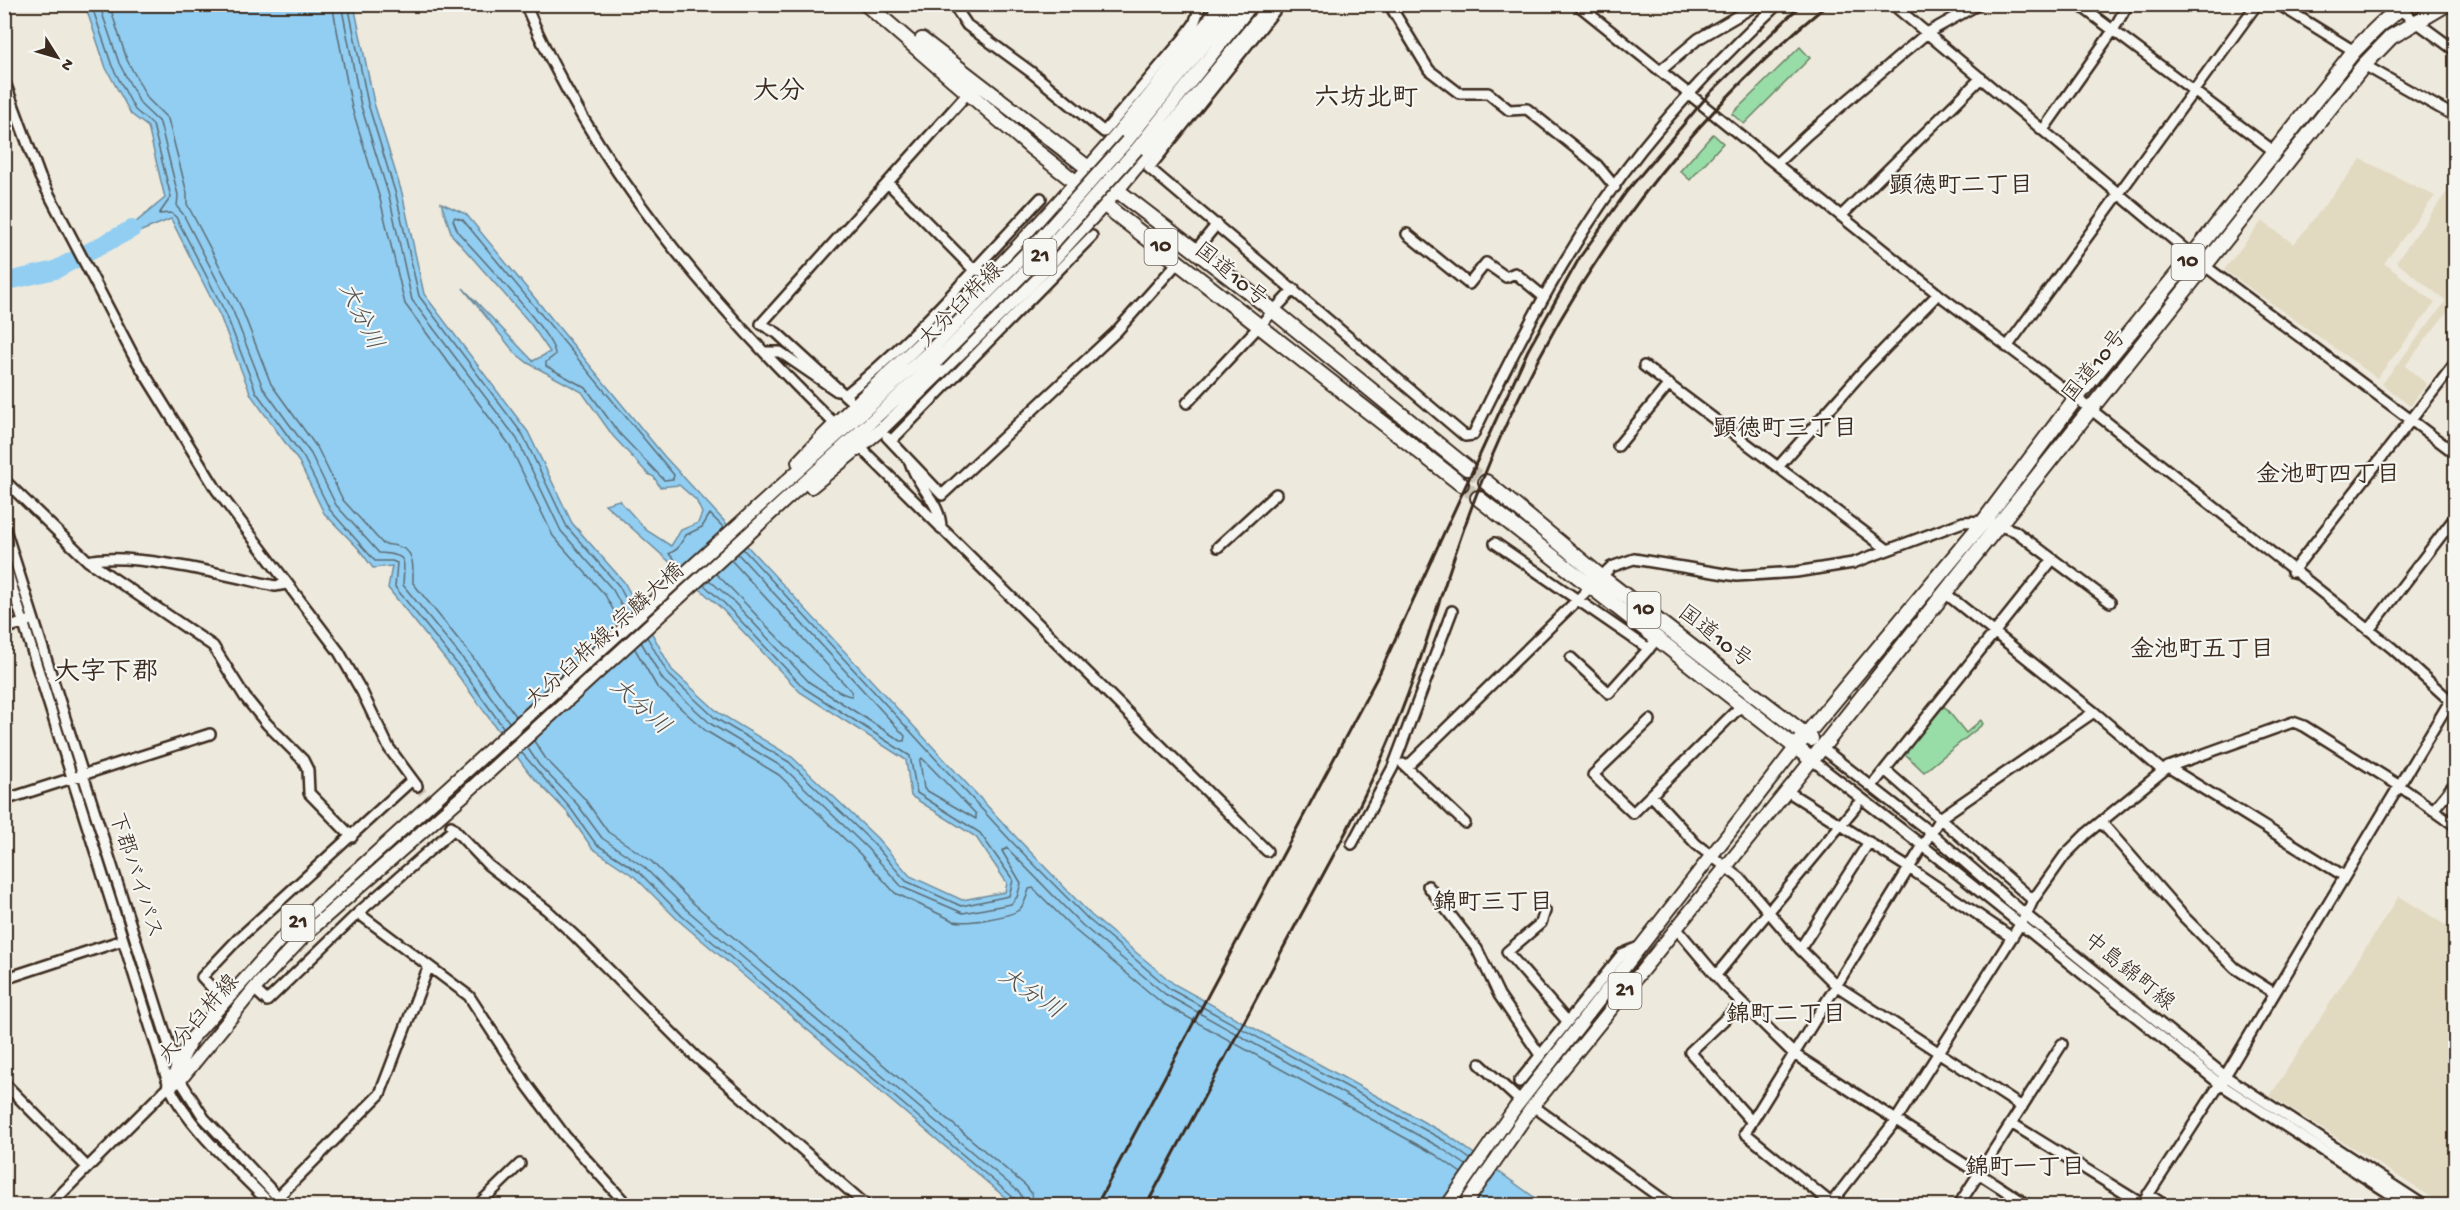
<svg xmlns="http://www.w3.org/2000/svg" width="2460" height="1210" font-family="'Gochi Hand','Klee One',sans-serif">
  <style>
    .built { fill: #e2d9c1 }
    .green { fill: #98dca8; stroke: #6a8363; stroke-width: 1.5 }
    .water { fill: #91cef2; stroke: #6f8c9d; stroke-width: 1.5 }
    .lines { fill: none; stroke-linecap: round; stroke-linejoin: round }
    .shore { stroke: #5d6c73; stroke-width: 1.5 }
    .river { stroke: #91cef2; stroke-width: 18 }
    .minor-tunnel { stroke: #c9c3b6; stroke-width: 9; stroke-dasharray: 9 4.5; stroke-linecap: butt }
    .highway-tunnel { stroke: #c9c3b6; stroke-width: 14; stroke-dasharray: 14 7; stroke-linecap: butt }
    .minor-casing { stroke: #3b2a1e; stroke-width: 14 }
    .major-casing { stroke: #3b2a1e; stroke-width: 16 }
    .highway-casing { stroke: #3b2a1e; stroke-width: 18 }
    .minor { stroke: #f6f6f2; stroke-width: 9 }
    .major { stroke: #f6f6f2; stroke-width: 12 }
    .highway { stroke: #f6f6f2; stroke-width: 14 }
    .rail { stroke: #3b2a1e; stroke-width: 3 }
    .major-bridge-casing { stroke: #3b2a1e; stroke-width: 16; stroke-linecap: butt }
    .major-bridge { stroke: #f6f6f2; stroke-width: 12 }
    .labels { text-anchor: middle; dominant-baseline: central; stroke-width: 4.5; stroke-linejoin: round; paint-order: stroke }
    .shield { fill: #f6f6f2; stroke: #73675e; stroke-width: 1.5 }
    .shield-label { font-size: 21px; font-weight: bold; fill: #3b2a1e }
    .street-label { font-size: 22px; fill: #3b2a1e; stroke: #f6f6f2 }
    .neighbourhood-label { font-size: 24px; font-weight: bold; fill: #3b2a1e; stroke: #f6f6f2 }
    .water-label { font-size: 24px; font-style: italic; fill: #505353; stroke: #f6f6f2 }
    .quarter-label { font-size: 26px; font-weight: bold; fill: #3b2a1e; stroke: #f6f6f2 }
  </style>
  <rect width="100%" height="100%" fill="#ede9dc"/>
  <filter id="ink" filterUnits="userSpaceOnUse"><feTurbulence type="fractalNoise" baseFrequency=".0167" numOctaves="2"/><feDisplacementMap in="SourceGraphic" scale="12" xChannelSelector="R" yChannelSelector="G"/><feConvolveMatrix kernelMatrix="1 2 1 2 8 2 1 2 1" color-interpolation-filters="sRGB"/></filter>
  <g filter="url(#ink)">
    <path class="built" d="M2361,159L2435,196L2384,263L2435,303L2377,378L2224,270L2262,221L2294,244Z
      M2455,181V310L2451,307L2405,366L2427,384L2410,406L2382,384L2446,301L2396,262Z
      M2399,896L2455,931V1205H2444L2270,1096Z"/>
    <path class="green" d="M1800,47L1810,58L1744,124L1732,114Z
      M1713,134L1723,143L1690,180L1680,171Z
      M1944,706L1966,733L1981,720L1983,724L1924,772L1904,753Z"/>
    <path class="water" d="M85,5H354L374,103L402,193L424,294L528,432L572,523L624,582L672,670L719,713L792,757L877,838L910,876L962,900L1005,892L1007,883L976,837L911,796L906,760L800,692L720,607L605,504L619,500L646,530L671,546L681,530L698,523L702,513L696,500L679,485L660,487L654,477L648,474L613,436L582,392L528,363L515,353L463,288L533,361L550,352L530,323L452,235L441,203L466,214L664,456L1016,837L1091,915L1174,984L1449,1136L1545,1205H1014L678,920L635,877L592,848L567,812L529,773L457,674L388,588L392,566L373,568L358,548L324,513L299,462L251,395L220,316L171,219L114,242L110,236L136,222L165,198L148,127L131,114L106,68Z"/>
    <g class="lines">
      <path class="shore" d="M91,4L112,66L135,110L153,125L171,197L159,214L171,213L176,217L226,314L256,392L304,458L330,510L375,561H392L397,563L395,587L462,670L503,727
        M99,4L119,63L141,105L160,123L178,195L177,207L183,214L233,311L263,388L311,454L336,505L379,553C409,555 404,559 403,585L468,665L509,722
        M109,4L127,60L148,99L168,119L187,193V204L241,307L271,384L318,449L343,500L383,544C414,546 413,556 413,583L475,660L516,716
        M332,4L352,108L380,199L405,304L509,444L553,536L605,595L620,622
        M341,4L361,106L389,196L412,300L517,439L561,531L613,590L627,616
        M348,4L368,104L396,195L419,296L523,435L567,527L619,586L632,611
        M455,217L463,220L674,475L673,479L664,480L618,432L586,388L546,366V362L555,355C557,337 474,251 458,232L453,220Z
        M743,549L1011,841L1088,919L1170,989L1445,1141L1470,1159
        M681,566L669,554L677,549L686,535L702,527L710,514L724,528
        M716,574C743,597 823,695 852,696V692L731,560
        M709,580L730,598L809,682L901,741H904L905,736L738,554
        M647,637L668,674L715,718L789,762L872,842L906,881L961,906L1009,896L1013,880L980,833L917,793L910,756L804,688L724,603L704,585
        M641,642L663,680L711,724L784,768L867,848L902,887L963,913L1011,904L1017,897L1021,883L1002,851L1007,848L1082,925L1165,994L1441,1148L1466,1165
        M635,649L657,687L706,731L779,775L860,854L895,893L954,921C966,924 1009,917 1019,910C1025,904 1027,896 1029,889L1033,888L1076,931L1162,1003L1436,1155L1461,1173
        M534,741L546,759L584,798L608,832L650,860L693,903L1026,1186L1032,1194L1034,1206
        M527,747L539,765L577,804L602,838L644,867L687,910L1020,1193L1025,1206
        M521,752L571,809L596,844L639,872L682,916L1015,1199L1018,1206
        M922,758L976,814V819L924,789L920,761Z"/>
      <path class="river" d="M4,282L55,270L132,229"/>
      <path class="minor-tunnel" d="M417,786L451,826"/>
      <path class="highway-tunnel" d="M1467,468L1486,482
        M1461,484L1478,498"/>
      <g class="minor-casing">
        <path id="minor" d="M525,4C593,165 710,303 835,424
          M953,4L967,25L1031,72L1104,132L1183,39L1194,24L1201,4
          M1280,4L1149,168L1465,436L1473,435C1521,336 1572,237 1641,150C1683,98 1729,50 1778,4
          M1389,4L1429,70L1459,93H1488L1509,110L1527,109L1597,165L1615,187
          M1577,4L1938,294L2089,408L2392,648L2456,706
          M2078,4L2275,152
          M2278,4L2354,51
          M2392,4L2456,51
          M1898,9L2205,266L2411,420L2456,362
          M2364,65L2456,117
          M1660,71L1698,39L1758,4
          M4,80L40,177L133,355L216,489L339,652L362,692L389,748L417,786
          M2043,130L2112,32L2128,4
          M1776,164L1808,134L1927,33L1979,4
          M889,184L974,270L1041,198
          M1841,216L1981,78
          M1407,234L1469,284L1486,263L1506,277L1515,273L1544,297
          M1195,251L1217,224
          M2007,347L2257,4
          M764,352H780L837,391
          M1644,366L1888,550
          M845,395C892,358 933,315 974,270L992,272
          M849,399L777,333L761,324L968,93
          M1187,403L1294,289
          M887,437L942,495L1116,332L1179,261
          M891,441L1092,236
          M1618,446L1669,384
          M861,448L1267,851
          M910,462C917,486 941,503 941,528
          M1778,467L1866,368L1938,294
          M4,480L88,561L213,646L245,697L267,724L303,760L308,770L309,793L352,837
          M4,526L180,1080L204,1118L286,1206
          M1495,543L1649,649
          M1218,547L1276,494
          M4,561L169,1086C190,1130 238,1170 272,1206
          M88,561C130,551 230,576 275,586L286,584
          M2292,572L2411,420L2456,454
          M1945,593L2094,712L2163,771
          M4,629L28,621
          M2369,630L2456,516
          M1571,658L1609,693L1652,645
          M1650,720L1593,775L1633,813L1742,705
          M1822,748L1931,833L2026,915L2225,1076L2425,1206
          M1812,760L1923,846L2220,1084L2409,1206
          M1403,764L1465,823
          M1408,766L1611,567L1634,559L1737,576L1796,572L1853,563L1963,522L1984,521L2015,531L2110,602
          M2168,767L2344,876
          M1885,770L2033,900
          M1875,782L2053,559
          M1787,791L1909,868L2011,937
          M1651,795L1696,844L1740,878L1800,949L1837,986L2022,1107
          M4,800L210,734
          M2433,810L2456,782
          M2102,823L2184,917L2235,968L2274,993
          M451,826L488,865L547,910L576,937L695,1056L867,1206
          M1352,844L1393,767L1452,611
          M1428,886L1477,949L1499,995L1540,1055
          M1545,911L1541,923L1507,952L1567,1021
          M358,913L469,996L527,1085L565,1136L628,1206
          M1676,928L1724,985L1794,1054L2029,1206
          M1800,949L1869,842
          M1717,974L1857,805
          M4,979L123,940
          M254,989L267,1001L358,913L454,829
          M224,1001L202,977L237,940L412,780
          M1742,1003L1690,1052L1752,1122
          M1480,1064L1520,1101
          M1519,1082L1622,954L1639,947
          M4,1083L87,1167
          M1533,1106L1672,1206
          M2011,1123L2142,1204
          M2148,1194L2166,1206
          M275,1200L380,1094L428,968
          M1831,1203L1745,1133L1940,818L2094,712
          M49,1206L169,1086
          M477,1206L520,1164
          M1829,1206L1896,1120L2026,915L2033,900L2065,855L2086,834L2168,767L2293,722L2304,726L2398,785L2456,826
          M1958,1206L2062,1044
          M2141,1206L2225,1076L2456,691"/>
      </g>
      <g class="major-casing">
        <path id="major" d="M1127,141L1237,4
          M1137,149L1252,4
          M798,462C856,399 924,343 984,281C1069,195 1148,100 1222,4
          M811,487L884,427L1029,286L1117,191L1271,4
          M169,1086L192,1038L281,939L928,353
          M169,1086L180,1080L254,989L308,932L465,794L937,361
          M1447,1206L1515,1108L1796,747
          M1464,1206L1533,1106L1812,760"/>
      </g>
      <g class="highway-casing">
        <path id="highway" d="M866,4L1032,148L1461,484
          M922,40L1275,312L1467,468
          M1486,482L1601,577L1811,739
          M1478,498L1812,760L2364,65L2391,37L2447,4
          M1796,747L1984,521L2076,398L2193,255L2354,51C2371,34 2387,15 2409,4"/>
      </g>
      <use href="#minor" class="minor"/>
      <use href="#major" class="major"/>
      <use href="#highway" class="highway"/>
      <path class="rail" d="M1096,1206L1380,672L1528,350L1580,257L1627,191L1710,93L1802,4
        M1146,1206C1193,1117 1240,1028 1288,939C1322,876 1359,812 1387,746C1424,662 1445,573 1479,488C1553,300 1670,133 1828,4"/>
      <g class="major-bridge-casing">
        <path id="major-bridge" d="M928,353L1038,241L1127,141
          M937,361L1045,252L1137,149"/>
      </g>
      <use href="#major-bridge" class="major-bridge"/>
    </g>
  </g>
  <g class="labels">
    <g class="shield">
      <rect x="1144.5" y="229" width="33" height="36" rx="4.5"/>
      <rect x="1023.5" y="239" width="33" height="36" rx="4.5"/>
      <rect x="2171.5" y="244" width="33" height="36" rx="4.5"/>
      <rect x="1627.5" y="592" width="33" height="36" rx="4.5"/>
      <rect x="281.5" y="905" width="33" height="36" rx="4.5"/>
      <rect x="1608.5" y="973" width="33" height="36" rx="4.5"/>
    </g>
    <g class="shield-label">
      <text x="1161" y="247">10</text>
      <text x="1040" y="257">21</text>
      <text x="2188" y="262">10</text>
      <text x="1644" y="610">10</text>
      <text x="298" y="923">21</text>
      <text x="1625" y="991">21</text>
    </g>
    <g class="street-label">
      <text transform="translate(1230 276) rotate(39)">国道10号</text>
      <text transform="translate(962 306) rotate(-45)">大分臼杵線</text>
      <text transform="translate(2096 367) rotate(-51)">国道10号</text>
      <text transform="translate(606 637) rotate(-42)">大分臼杵線;宗麟大橋</text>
      <text transform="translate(1714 638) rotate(38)">国道10号</text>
      <text transform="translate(134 876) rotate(72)">下郡バイパス</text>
      <text transform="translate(2128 973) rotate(39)">中島錦町線</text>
      <text transform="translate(200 1020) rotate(-49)">大分臼杵線</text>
    </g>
    <g class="neighbourhood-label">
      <text x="1961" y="187">顕徳町二丁目</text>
      <text x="1785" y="430">顕徳町三丁目</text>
      <text x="2328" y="476">金池町四丁目</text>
      <text x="2202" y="651">金池町五丁目</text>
      <text x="1493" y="904">錦町三丁目</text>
      <text x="1786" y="1016">錦町二丁目</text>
      <text x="2025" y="1169">錦町一丁目</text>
    </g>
    <g class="water-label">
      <text transform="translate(359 317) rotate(64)">大分川</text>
      <text transform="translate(639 708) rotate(42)">大分川</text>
      <text transform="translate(1030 995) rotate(34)">大分川</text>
    </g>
    <g class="quarter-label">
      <text x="779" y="93">大分</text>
      <text x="1366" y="100">六坊北町</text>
      <text x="106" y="674">大字下郡</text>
    </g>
  </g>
  <rect width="2460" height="1210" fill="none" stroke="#f6f6f2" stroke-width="24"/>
  <rect x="12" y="12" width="2436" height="1186" fill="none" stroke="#3b2a1e" stroke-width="2" filter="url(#ink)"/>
  <g transform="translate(57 57) rotate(127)" stroke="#f6f6f2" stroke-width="4.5" paint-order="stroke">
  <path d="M0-4.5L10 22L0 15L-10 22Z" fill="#3b2a1e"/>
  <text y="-9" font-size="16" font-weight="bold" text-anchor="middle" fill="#3b2a1e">N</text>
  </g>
</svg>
